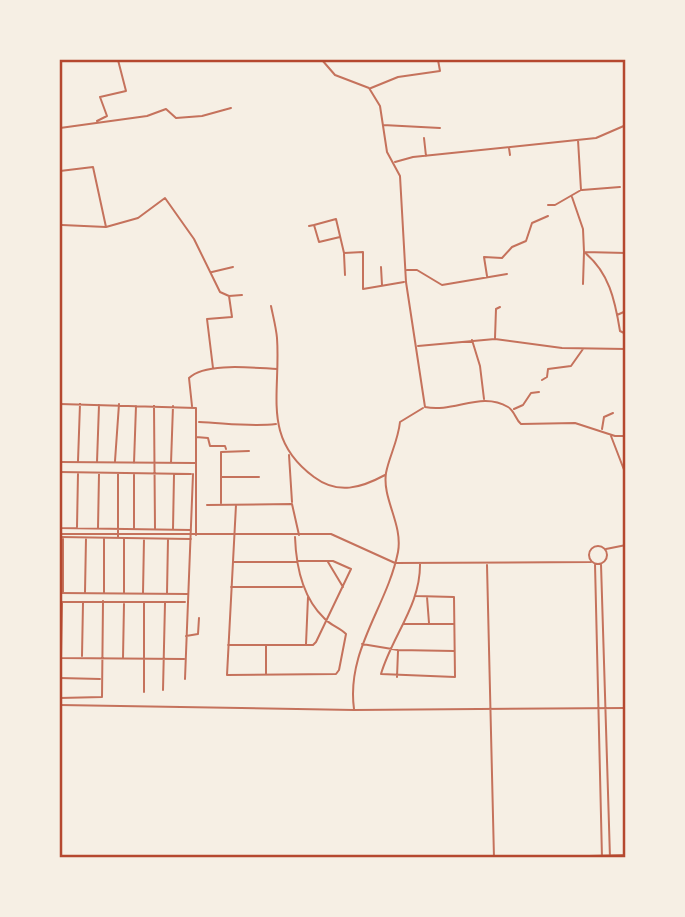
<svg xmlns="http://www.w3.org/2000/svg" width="685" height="917" font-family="'Open Sans',sans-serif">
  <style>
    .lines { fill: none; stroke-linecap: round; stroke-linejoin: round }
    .minor { stroke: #c5725c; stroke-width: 2 }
    .neatline { fill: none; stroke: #b5482f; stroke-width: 2.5 }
  </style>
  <rect width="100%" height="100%" fill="#f6efe4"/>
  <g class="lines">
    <path class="minor" d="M261,60H262
      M322,60L335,75L369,88L380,106L387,152L400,176L406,282L425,407C454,413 481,391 508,407C515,411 515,419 521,424L575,423L615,436H626
      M371,88L398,77L440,71L438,60
      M97,121L107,116L100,97L126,91L118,60
      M383,125L440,128
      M60,128L147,116L166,109L176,118L202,116L231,108
      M424,138L426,156
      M509,148L510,155
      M395,162L413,157L596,138L626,125
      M60,171L93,167L106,227L62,225
      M582,190L620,187
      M572,197L583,229L584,252L626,253
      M548,205H555L581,190L578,140
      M314,225L336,219L344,253L363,252V289L404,282
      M309,226L314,225L319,242L340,237
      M106,227L138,218L165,198L194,239L220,292L229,296L242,295
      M344,254L345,275
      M381,267L382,285
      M407,270H417L442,285L507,274
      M212,272L233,267
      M487,276L484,257L502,258L512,247L526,241L532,223L548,216
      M583,284L584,252C609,272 615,300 620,331L626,334
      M271,306C273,316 276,327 277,338C281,394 261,438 314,477C338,495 361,488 385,475
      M617,315L626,311
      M495,338L496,309L500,307
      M472,340L480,366L484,399
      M418,346L495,339L562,348L626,349
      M213,368L207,319L232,317L229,296
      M542,380L547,377L548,369L571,366L583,349
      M60,404L196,408V535
      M154,406L155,528
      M192,406L189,378C205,362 255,368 277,369
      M514,409L523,405L531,393L539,392
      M199,422C225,423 250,427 276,424
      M602,429L604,417L613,413
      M611,436L626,475
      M196,437L208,438L210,446H225L226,449
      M60,442L61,405
      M289,455L292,502
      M78,461L80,404
      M115,461L119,404
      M60,462L195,463
      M97,462L99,405
      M134,463L136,406
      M171,463L173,406
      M60,472L191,474
      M118,474V538
      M222,477H259
      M221,503V452L249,451
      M207,505L292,504L299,535
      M236,505L227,675L336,674L339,670L346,634C340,628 330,625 324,618C302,597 296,566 295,537
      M60,527L61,473
      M77,527L78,473
      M60,528L191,530
      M98,528L99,474
      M134,528V474
      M173,529L174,475
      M60,534H331L395,563L591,562
      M60,537L191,539
      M589 555a9 9 0 1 1 18 0a9 9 0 1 1-18 0Z
      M606,549L626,545
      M233,562H297
      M328,562L343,587
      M595,564L602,858
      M601,564L610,858
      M487,565L494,858
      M231,587H302
      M63,592V538
      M85,592L86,538
      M104,592V538
      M124,592V538
      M60,593L187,594
      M143,593L144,539
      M167,593L168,539
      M416,596L454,597L455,677L381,674C392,636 421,605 420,563
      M427,597L429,623
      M60,602H185
      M404,624H454
      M186,636L198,634L199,618
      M306,644L308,597
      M362,644L398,650L454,651
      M228,645H313L316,642L351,569L333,561H298
      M82,656L83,603
      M61,657L62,603
      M60,658L184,659
      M123,658L124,604
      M266,673V645
      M397,677L398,651
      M60,678L100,679
      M185,679L193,474
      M163,690L165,603
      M144,692V603
      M60,698L102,697L103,601
      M60,705L354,710L626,708
      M354,709C346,650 387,607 398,552C403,524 382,499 386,473C389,457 398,441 400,422L423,408
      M467,858H489
      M514,858L626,855"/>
  </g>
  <rect width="685" height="917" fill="none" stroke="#f6efe4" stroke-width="122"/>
  <rect x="61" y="61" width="563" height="795" class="neatline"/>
</svg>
